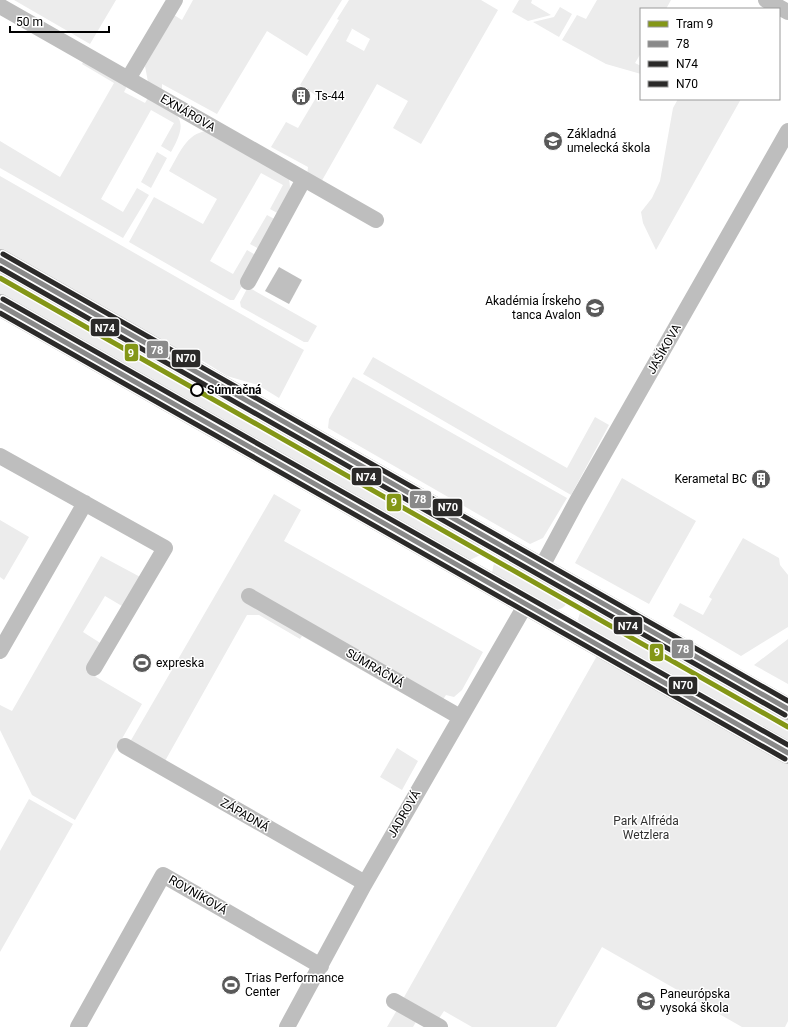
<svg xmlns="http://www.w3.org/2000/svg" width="788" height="1027" font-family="Roboto,sans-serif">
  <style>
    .green { fill: #ececec; fill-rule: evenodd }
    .water { fill: #bfbfbf }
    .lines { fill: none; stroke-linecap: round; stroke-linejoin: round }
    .street { stroke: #bebebe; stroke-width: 16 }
    .secondary { stroke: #b8b8b8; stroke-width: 22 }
    .bus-1-casing { stroke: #fff; stroke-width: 8 }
    .bus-2-casing { stroke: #fff; stroke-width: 8 }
    .bus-3-casing { stroke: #fff; stroke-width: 8 }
    .bus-1 { stroke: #898989; stroke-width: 5 }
    .bus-2 { stroke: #2b2a29; stroke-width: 5 }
    .bus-3 { stroke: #2b2a29; stroke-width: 5 }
    .tram-1-casing { stroke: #fff; stroke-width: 8 }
    .tram-1 { stroke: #849717; stroke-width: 5 }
    .stop-dot { fill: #fff; stroke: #000; stroke-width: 2 }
    .labels { text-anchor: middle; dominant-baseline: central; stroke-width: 3; stroke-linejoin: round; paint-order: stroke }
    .poi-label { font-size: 12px; fill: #000; stroke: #fff; text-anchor: start }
    .street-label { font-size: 12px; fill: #000; stroke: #fff }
    .stop-label { font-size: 12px; font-weight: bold; fill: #000; stroke: #fff; text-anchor: start }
    .park-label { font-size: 12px; fill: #333; stroke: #fff }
    .line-badge { stroke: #fff; stroke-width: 1.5 }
    .badge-label { font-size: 11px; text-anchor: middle; font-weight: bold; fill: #fff }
  </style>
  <rect width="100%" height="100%" fill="#fff"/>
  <path class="green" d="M14,0H116L90,44Z
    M193,0H342L307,56L267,31L217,114L162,84V94L148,82L145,66L174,15L182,20Z
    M349,0H481L498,10L421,144L393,128L408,101L377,84L320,184L307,176L308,167L271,147L286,122L298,128L317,96L300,85L339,20L337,19ZM351,28L370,39L364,51L346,41L352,29Z
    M519,0H532L531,3L551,15L528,21L512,12Z
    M597,0H671L666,9H641V53L635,63L641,66V74L606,64L562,40L577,15L586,19Z
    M560,7L572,14L559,37L533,22L554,17Z
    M85,59L128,84L124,92L145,103L149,96C178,114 191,117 171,152L161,146L174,123L151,110L101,199L123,212L137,188L149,195L123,238L0,168V141L60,177L114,83L82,64Z
    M678,99H741L656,250L643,223L641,212L652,198L660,181L673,108Z
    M207,131L289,179C292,193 287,202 281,215L270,209L283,185L261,173L210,261L233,274L247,250L259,257L234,300H230L129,242L154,197L203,224L217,199L169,171C179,155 186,133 207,131Z
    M157,152L167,158L151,188L141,182Z
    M0,176L304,350L279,398L258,385L227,376L198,358L193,361L0,251Z
    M267,215L278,221L261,250L250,244Z
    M0,268L479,545L480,555L470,560L0,296Z
    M248,287L317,326L308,342H304L241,307L240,302Z
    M373,357L567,468L595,417L609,425L571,495L363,374Z
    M353,377L567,498L543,538L530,544L328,428L329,419Z
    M622,478L696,521L649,604L575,563Z
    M274,494L301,510L284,541L483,652L462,690L454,697L446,695L435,712L302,636L300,639L259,615H247L165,761L130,742Z
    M0,520L29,537L4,580L0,577Z
    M743,538L779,558L780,565L788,575V627L741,656L673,616L680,603L703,615L712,599L709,597Z
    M101,556L144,579L127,609L105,596L83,632L105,646L89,670L96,677L142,704L75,820L32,795L0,730V705L12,711Z
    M502,558L566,593C569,603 566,608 556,610L492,573L494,563Z
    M587,607L788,717V744L581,626L578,619L580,613Z
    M788,639V684L754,665Z
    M598,654L788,762V1021L785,1027H742L602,947L556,1027H472L444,1011L438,1020L403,999Z
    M397,748L418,761L402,790L380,777Z
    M29,799L73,824L0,952V851Z
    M397,1010L417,1020L413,1027H387Z"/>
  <path class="water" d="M279,267L302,280L289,304L265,291Z"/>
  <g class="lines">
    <path class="street" d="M766,0L788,12
      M0,6L376,220
      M128,79L175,0
      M248,282L304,179
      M0,456L165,548L94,668
      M541,568L577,501L788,131
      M249,596L460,717
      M0,651L85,503
      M125,746L365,883
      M394,1001L440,1027
      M78,1027L163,875L321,966
      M287,1027L364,885L526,604"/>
    <path class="secondary" d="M0,260L788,709
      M0,305L788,753"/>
    <g class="bus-1-casing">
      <path id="bus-1" d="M0,260L788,709
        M0,305L788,753"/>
    </g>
    <g class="bus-2-casing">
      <path id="bus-2" d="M0,268L785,715
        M0,313L785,759"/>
    </g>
    <g class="bus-3-casing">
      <path id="bus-3" d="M3,254L788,701
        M3,299L788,745"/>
    </g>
    <use href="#bus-1" class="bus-1"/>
    <use href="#bus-2" class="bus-2"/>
    <use href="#bus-3" class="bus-3"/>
    <g class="tram-1-casing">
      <path id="tram-1" d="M0,278L788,727"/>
    </g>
    <use href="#tram-1" class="tram-1"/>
  </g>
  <defs>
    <g id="building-disc" transform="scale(1)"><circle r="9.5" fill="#595959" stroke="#fff"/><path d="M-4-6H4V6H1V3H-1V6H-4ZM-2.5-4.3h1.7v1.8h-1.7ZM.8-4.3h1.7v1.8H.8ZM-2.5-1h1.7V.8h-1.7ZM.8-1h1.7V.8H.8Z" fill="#fff"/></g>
    <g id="school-disc" transform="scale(1)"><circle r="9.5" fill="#595959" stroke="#fff"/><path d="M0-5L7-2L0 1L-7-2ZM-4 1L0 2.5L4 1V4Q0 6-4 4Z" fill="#fff"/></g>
    <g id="stadium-disc" transform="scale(1)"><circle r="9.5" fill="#595959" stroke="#fff"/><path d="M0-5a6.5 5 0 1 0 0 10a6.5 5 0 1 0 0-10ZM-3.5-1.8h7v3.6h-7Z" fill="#fff"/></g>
    <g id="university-disc" transform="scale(1)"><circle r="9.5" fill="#595959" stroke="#fff"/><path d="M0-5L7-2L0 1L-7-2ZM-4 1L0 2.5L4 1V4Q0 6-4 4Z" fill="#fff"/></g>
  </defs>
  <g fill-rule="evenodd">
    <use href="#building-disc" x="301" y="96"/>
    <use href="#school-disc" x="553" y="141"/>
    <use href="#school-disc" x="595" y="308"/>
    <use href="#building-disc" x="761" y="479"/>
    <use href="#stadium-disc" x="142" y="663"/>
    <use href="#stadium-disc" x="231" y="985"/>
    <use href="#university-disc" x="646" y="1001"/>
  </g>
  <circle class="stop-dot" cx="197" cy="390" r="6"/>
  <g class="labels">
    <g class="poi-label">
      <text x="315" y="96">Ts-44</text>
      <text x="567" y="134">Základná<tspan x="567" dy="14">umelecká škola</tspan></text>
      <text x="581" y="301" text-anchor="end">Akadémia Írskeho<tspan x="581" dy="14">tanca Avalon</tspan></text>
      <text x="747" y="479" text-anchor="end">Kerametal BC</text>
      <text x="156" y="663">expreska</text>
      <text x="245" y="978">Trias Performance<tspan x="245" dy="14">Center</tspan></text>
      <text x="660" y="994">Рaneurópska<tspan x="660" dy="14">vysoká škola</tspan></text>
    </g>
    <g class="street-label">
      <text transform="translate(188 113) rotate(30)">EXNÁROVA</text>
      <text transform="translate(664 349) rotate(-60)">JAŠÍKOVA</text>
      <text transform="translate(375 668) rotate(30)">SÚMRAČNÁ</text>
      <text transform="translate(404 814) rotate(-60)">JADROVÁ</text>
      <text transform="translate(245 815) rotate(30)">ZÁPADNÁ</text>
      <text transform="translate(198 895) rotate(30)">ROVNÍKOVÁ</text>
    </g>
    <g class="stop-label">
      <text x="207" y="390">Súmračná</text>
    </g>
    <g class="park-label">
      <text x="646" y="821">Park Alfréda<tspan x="646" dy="14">Wetzlera</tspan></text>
    </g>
  </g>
  <g class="line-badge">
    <rect x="90" y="318" width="30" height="19" rx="4" fill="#2b2a29"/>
    <rect x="146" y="340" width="23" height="19" rx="4" fill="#898989"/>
    <rect x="124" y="343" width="15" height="19" rx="4" fill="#849717"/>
    <rect x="171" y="349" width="30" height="19" rx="4" fill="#2b2a29"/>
    <rect x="351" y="467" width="31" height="19" rx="4" fill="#2b2a29"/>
    <rect x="409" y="490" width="23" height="19" rx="4" fill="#898989"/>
    <rect x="386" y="493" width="16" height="19" rx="4" fill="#849717"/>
    <rect x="432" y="498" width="31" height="19" rx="4" fill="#2b2a29"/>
    <rect x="613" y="616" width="30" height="19" rx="4" fill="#2b2a29"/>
    <rect x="671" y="639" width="23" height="20" rx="4" fill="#898989"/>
    <rect x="649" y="643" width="15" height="19" rx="4" fill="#849717"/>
    <rect x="668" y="676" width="30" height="19" rx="4" fill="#2b2a29"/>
  </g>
  <g class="badge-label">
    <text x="105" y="332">N74</text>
    <text x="157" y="354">78</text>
    <text x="131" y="357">9</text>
    <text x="186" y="362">N70</text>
    <text x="366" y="481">N74</text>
    <text x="420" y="503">78</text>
    <text x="394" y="506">9</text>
    <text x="448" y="511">N70</text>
    <text x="628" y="630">N74</text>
    <text x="683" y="653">78</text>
    <text x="657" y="656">9</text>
    <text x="683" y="689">N70</text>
  </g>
  <rect x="640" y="8" width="140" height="92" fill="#ffffff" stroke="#999999"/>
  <rect x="648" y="21" width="20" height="6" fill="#849717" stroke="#999999"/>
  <text x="676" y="28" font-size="12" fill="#000000">Tram 9</text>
  <rect x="648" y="41" width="20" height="6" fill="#898989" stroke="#999999"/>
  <text x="676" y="48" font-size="12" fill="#000000">78</text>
  <rect x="648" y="61" width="20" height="6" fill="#2b2a29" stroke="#999999"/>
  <text x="676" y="68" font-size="12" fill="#000000">N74</text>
  <rect x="648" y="81" width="20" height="6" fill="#2b2a29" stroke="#999999"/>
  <text x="676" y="88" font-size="12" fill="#000000">N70</text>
  <path d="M10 26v6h99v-6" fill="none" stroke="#000000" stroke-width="2"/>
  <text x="16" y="26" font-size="12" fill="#000000" stroke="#ffffff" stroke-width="3" paint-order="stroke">50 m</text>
</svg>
